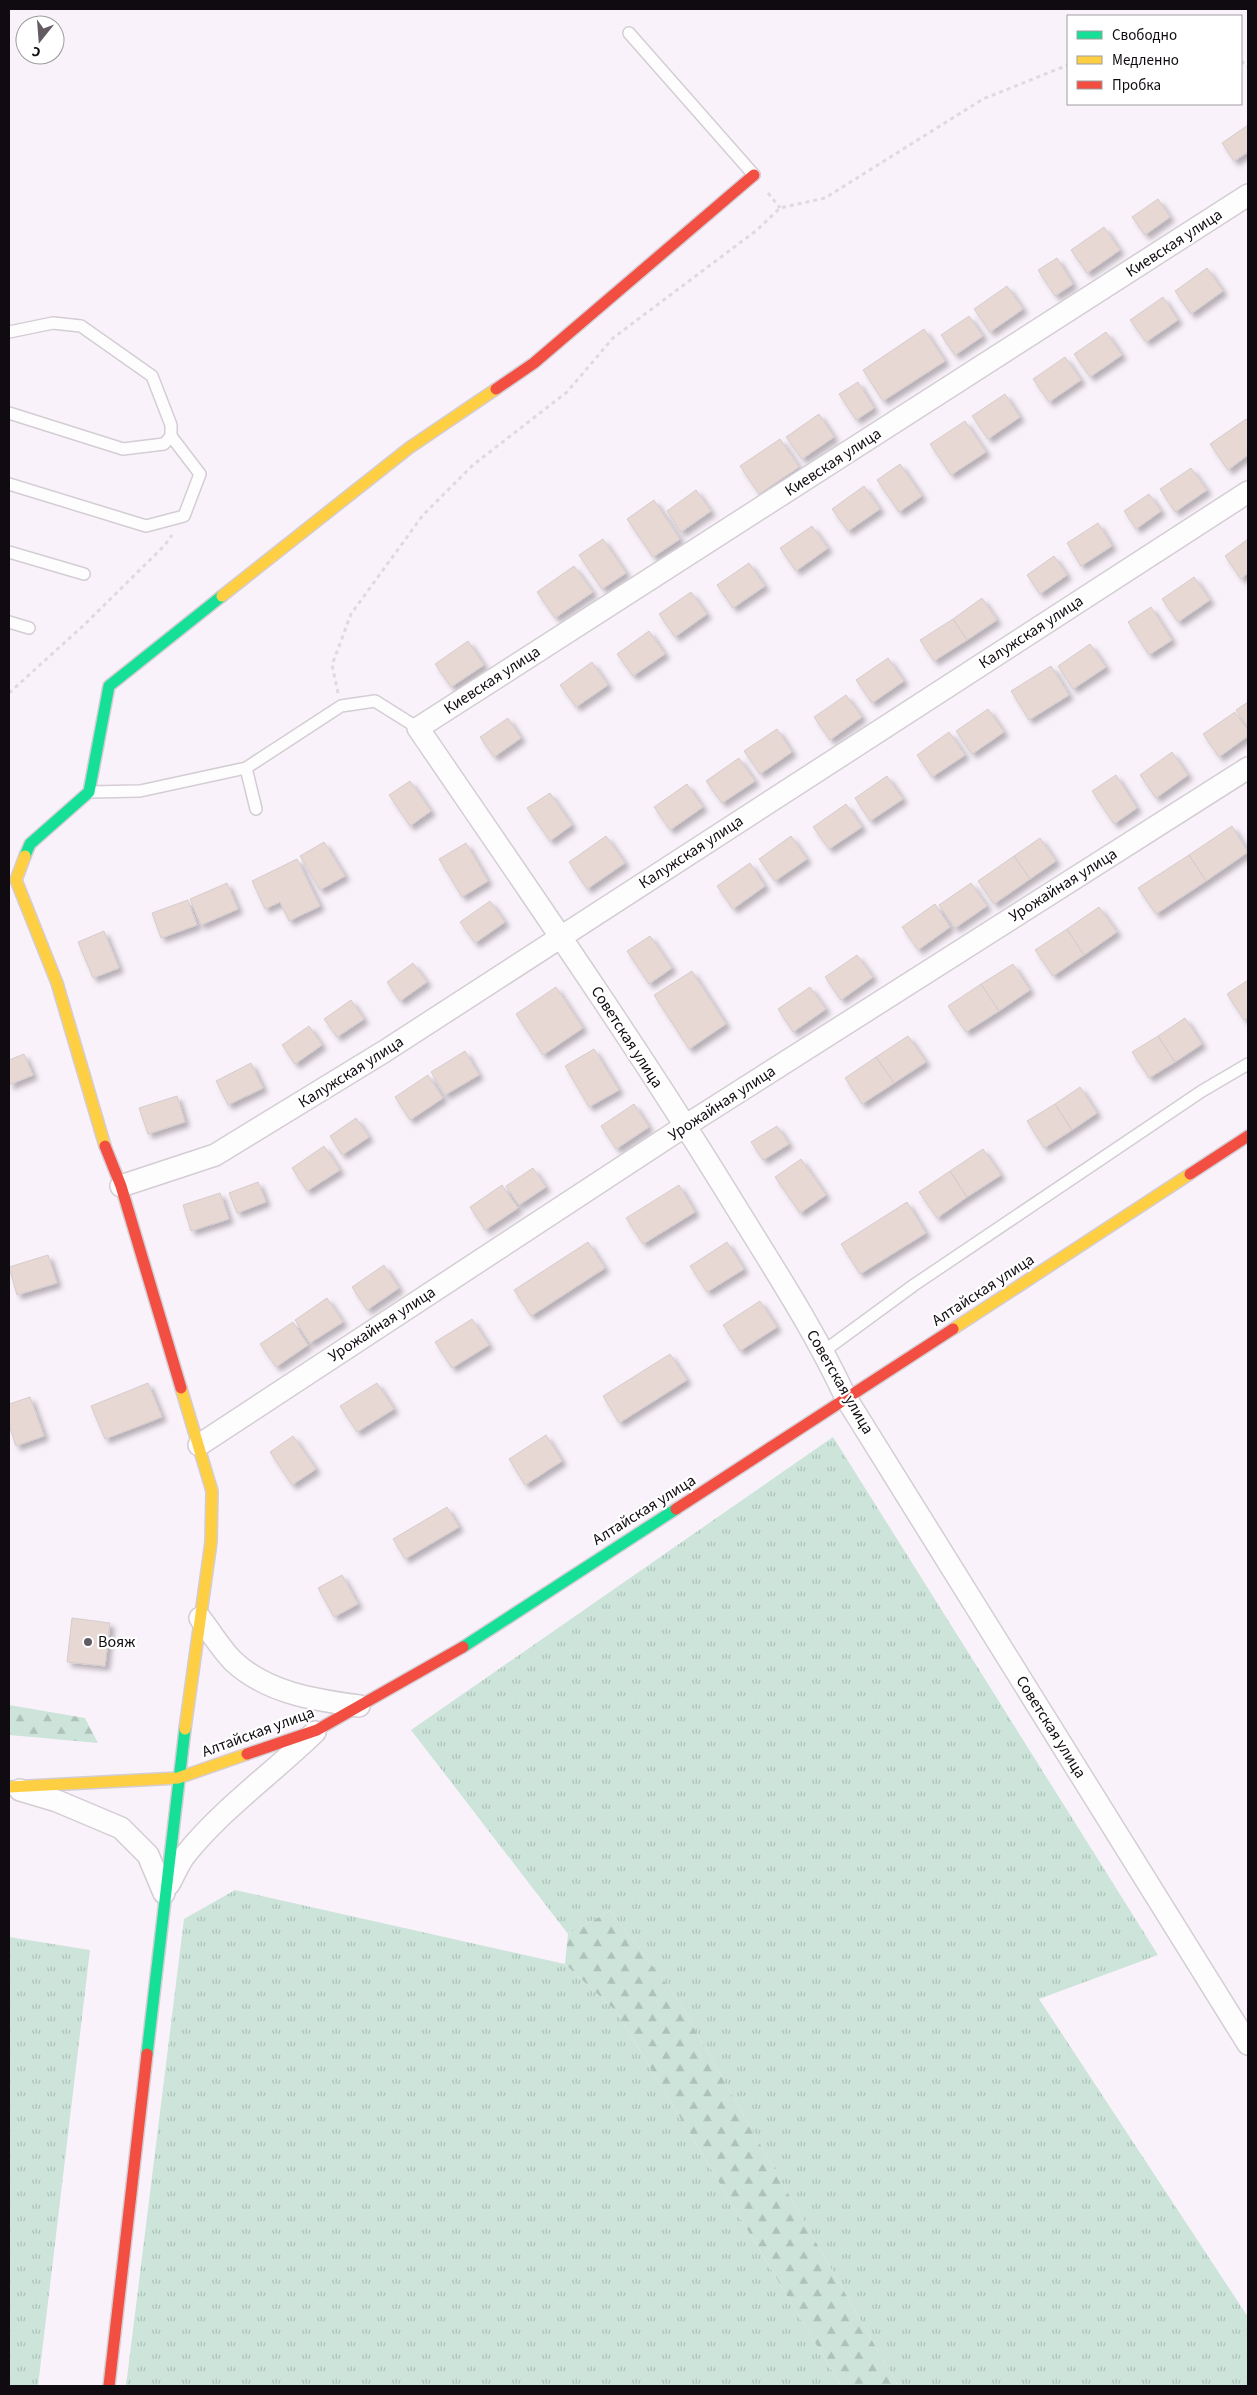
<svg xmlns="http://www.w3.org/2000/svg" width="1257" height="2395" font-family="'Source Sans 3',sans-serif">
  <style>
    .grass { fill: url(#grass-tufts) }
    .forest { fill: url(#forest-firs) }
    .building { fill: #e8d8d4; stroke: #d4cccd; filter: url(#shadow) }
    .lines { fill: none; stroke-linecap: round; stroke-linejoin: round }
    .lane-casing { stroke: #d4cdd4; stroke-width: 14 }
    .street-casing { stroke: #d4cdd4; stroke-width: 24 }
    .fast-casing { stroke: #d4cdd4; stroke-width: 14 }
    .slow-casing { stroke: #d4cdd4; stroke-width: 14 }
    .jam-casing { stroke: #d4cdd4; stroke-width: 14 }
    .path { stroke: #dddbdd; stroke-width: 3; stroke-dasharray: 4 4; stroke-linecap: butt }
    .lane { stroke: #fefdfe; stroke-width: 11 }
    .street { stroke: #fefdfe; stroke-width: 21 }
    .fast { stroke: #16e098; stroke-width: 11 }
    .slow { stroke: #ffcf43; stroke-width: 11 }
    .jam { stroke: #f24e42; stroke-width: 11 }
    .poi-dot { fill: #625c62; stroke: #fff; stroke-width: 2 }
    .labels { text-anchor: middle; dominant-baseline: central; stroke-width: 4.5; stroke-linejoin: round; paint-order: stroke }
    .street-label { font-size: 16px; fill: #100b10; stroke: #fff }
    .poi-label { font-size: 16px; fill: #100b10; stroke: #fff; text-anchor: start }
  </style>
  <defs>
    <pattern id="grass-tufts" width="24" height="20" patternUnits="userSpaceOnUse" patternTransform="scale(1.25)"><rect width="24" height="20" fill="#cce4da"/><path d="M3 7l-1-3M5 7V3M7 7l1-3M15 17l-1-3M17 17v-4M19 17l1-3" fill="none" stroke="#aec2ba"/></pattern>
    <pattern id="forest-firs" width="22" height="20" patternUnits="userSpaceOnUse" patternTransform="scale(1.25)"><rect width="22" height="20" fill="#cce4da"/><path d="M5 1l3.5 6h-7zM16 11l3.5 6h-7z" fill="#aec2ba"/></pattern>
    <filter id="shadow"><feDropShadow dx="4.5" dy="4.5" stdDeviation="2.5" flood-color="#0004"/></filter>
  </defs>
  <rect width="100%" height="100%" fill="#faf2fa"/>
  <path class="grass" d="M833,1437L1158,1955L1039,1999L1248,2317V2386H898L675,1995L610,1911L568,1934L411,1730Z
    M235,1890L565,1964L617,2012L841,2386H126L184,1919Z
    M9,1937L90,1950L38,2386H9Z"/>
  <path class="forest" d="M9,1705L85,1718L98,1743L9,1735Z
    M610,1911L675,1995L898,2386H841L617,2012L565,1964L568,1934Z"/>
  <path class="building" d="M1248,125V152L1234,161L1222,143Z
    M1158,199L1170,217L1145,235L1132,217Z
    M1104,227L1120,250L1087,273L1071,250Z
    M1057,258L1073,284L1055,296L1038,270Z
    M1207,268L1223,291L1191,314L1175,291Z
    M1007,286L1023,309L990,332L974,309Z
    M1163,297L1178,320L1146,342L1130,320Z
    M969,316L983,336L955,355L941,335Z
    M924,329L945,361L883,401L863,370Z
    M1106,332L1122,355L1090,377L1074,354Z
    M1065,357L1081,380L1049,402L1033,379Z
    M858,382L874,408L856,420L839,394Z
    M1005,394L1020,417L988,439L972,416Z
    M819,414L834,437L802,459L786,437Z
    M1246,419L1248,422V455L1228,470L1210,444Z
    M965,421L986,452L951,475L930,444Z
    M780,439L799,467L759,494L740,466Z
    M900,464L922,496L899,512L877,480Z
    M1191,468L1207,490L1175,512L1160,489Z
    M864,486L880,509L848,531L832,509Z
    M696,490L711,511L681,532L667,511Z
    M1149,494L1161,511L1136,529L1124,511Z
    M654,500L680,539L653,557L627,519Z
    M1098,523L1112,546L1081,566L1067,543Z
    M812,526L828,548L796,571L780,548Z
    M603,539L626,573L602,589L579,555Z
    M1248,539V573L1241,579L1225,556Z
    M1054,556L1067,575L1040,594L1027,575Z
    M749,563L765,586L733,608L717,585Z
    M574,566L593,592L555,618L537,592Z
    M1194,577L1210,600L1178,622L1162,599Z
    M691,592L707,614L675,637L659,614Z
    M982,598L997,620L967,640L953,619Z
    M1151,607L1172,640L1149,655L1128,622Z
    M953,619L967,640L934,661L920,640Z
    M649,631L665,654L633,676L617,654Z
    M468,641L484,665L451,687L435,664Z
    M1090,644L1106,667L1073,689L1058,666Z
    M888,658L904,681L872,703L856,680Z
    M592,662L608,685L576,707L560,685Z
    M1051,666L1069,695L1029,720L1011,691Z
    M846,695L862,717L830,740L814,717Z
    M1248,702V728L1236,710Z
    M988,709L1004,732L972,754L956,731Z
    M1235,712L1248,730V736L1219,757L1203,734Z
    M508,718L521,738L494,757L480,737Z
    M777,729L792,752L760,774L744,751Z
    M949,732L965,755L932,777L917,755Z
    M1172,752L1188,775L1156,798L1140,775Z
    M739,758L755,781L722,803L706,781Z
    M1116,775L1137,808L1114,824L1092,791Z
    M887,776L903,799L870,821L855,798Z
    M410,781L431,811L410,826L389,795Z
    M687,784L703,807L670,830L654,807Z
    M550,793L572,825L550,841L527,808Z
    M846,804L862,827L829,849L813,827Z
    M1232,826L1248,852L1206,881L1189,855Z
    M606,836L625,863L587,889L569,862Z
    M791,836L807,859L775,881L759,859Z
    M1040,838L1056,861L1030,879L1014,856Z
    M324,842L345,876L320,890L300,856Z
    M466,843L488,881L462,897L439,859Z
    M1189,855L1206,881L1156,914L1138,888Z
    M1014,856L1030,879L994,904L978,881Z
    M297,859L320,906L289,921L280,902L265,909L252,881Z
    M750,863L765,886L733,909L717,886Z
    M227,883L238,909L201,925L190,899Z
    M971,883L987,906L955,928L939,905Z
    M188,900L197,925L161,938L152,913Z
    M490,901L505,922L475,943L460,922Z
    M935,904L950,927L918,950L902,927Z
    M1099,907L1117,932L1084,955L1067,929Z
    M1067,929L1084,955L1053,976L1035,950Z
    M104,931L119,968L93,978L78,942Z
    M650,936L672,968L649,984L627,951Z
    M857,955L873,977L841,1000L825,977Z
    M413,963L427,982L400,1001L387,982Z
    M1013,964L1030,990L999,1011L981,984Z
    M692,971L726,1024L689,1049L654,995Z
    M1248,980V1017L1244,1020L1227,994Z
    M981,984L999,1011L966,1032L948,1006Z
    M556,987L583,1028L543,1055L516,1014Z
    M810,987L826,1009L793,1032L778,1009Z
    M351,1000L364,1019L337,1037L324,1019Z
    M1185,1018L1202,1044L1175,1062L1158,1036Z
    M309,1026L322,1045L295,1064L282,1045Z
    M908,1036L926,1062L894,1083L876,1057Z
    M1158,1036L1175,1062L1149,1078L1132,1052Z
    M594,1049L619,1090L589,1107L565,1066Z
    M465,1051L479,1075L445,1095L431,1072Z
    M24,1054L33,1075L9,1085V1060Z
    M876,1057L894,1083L862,1104L845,1078Z
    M251,1063L263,1088L228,1105L216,1081Z
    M428,1075L443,1098L410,1120L395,1097Z
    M1080,1087L1097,1113L1072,1130L1055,1104Z
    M177,1096L185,1122L148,1134L139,1108Z
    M634,1104L649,1127L616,1149L601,1126Z
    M1055,1104L1072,1130L1044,1148L1027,1121Z
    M356,1118L369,1137L342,1155L330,1136Z
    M777,1126L789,1144L763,1160L751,1142Z
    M324,1146L340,1170L307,1191L292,1168Z
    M983,1149L1001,1175L967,1197L950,1171Z
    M801,1159L826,1195L800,1213L775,1177Z
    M533,1168L546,1187L519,1205L506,1186Z
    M950,1171L967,1197L937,1218L919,1192Z
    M258,1182L266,1202L237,1213L229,1193Z
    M502,1185L518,1208L485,1230L470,1207Z
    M679,1185L695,1212L643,1244L626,1218Z
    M220,1193L229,1219L191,1231L183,1205Z
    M907,1202L926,1233L860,1274L841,1244Z
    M588,1242L605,1268L531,1316L514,1290Z
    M727,1242L744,1269L707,1292L690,1266Z
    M48,1255L57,1283L17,1295L9,1267Z
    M384,1265L399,1288L367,1310L352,1287Z
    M327,1298L343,1322L310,1343L295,1320Z
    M760,1301L777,1327L740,1351L723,1325Z
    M472,1319L489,1345L452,1368L435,1342Z
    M293,1322L308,1345L276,1367L260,1344Z
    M670,1354L687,1380L619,1423L603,1396Z
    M148,1383L162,1417L105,1439L91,1406Z
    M377,1383L394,1409L357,1432L340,1406Z
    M30,1397L44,1436L16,1446L9,1425V1404Z
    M546,1435L562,1461L525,1485L509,1459Z
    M293,1436L316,1469L292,1485L270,1452Z
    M447,1507L459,1527L405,1559L393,1539Z
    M342,1575L358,1604L334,1617L318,1588Z
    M72,1618L110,1623L105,1666L67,1662Z"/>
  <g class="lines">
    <g class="lane-casing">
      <path id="lane" d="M629,33L754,175
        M9,332L53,323L81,326L152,376L171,425V436L164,444L123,449L9,413
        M9,484L146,526L184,516L200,474L171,436
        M9,552L84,574
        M9,622L29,628
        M246,768L256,809
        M89,792L140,791L246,768L341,706L375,701L418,728
        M824,1351L914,1285L1202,1091L1248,1064"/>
    </g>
    <g class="street-casing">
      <path id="street" d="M1248,195L418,728C523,882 630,1035 728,1194C769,1261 813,1327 846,1398L1248,2044
        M121,1186L215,1155L385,1051L1248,492
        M199,1445L685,1126L1248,768
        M200,1618C211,1632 221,1649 233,1661C267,1693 315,1700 359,1706
        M20,1790L57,1801L121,1828L148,1855L164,1893
        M169,1884C175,1874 179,1862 186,1854C223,1808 273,1773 315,1732"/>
    </g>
    <g class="fast-casing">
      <path id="fast" d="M25,856L30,844L89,792L109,686L222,596
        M463,1647L676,1509
        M147,2054L185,1729"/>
    </g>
    <g class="slow-casing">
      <path id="slow" d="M222,596L409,448L496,389
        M25,856L16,880L57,983L105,1146
        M953,1329L1190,1174
        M181,1388L212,1491L211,1542L185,1729
        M9,1787L178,1778L247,1754"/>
    </g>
    <g class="jam-casing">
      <path id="jam" d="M496,389L534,363L754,175
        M105,1146L121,1186L181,1388
        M1190,1174L1248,1136
        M676,1509L953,1329
        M247,1754L317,1730L463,1647
        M109,2386L147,2054"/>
    </g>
    <path class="path" d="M1241,61L1248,67
      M768,193L780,208
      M9,693L84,625L165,545L172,535
      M338,693L332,665L351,614L423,515L473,465L567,392L613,338L757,230L780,208L825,198L983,99L1068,65"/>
    <use href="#lane" class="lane"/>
    <use href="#street" class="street"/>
    <use href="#fast" class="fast"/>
    <use href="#slow" class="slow"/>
    <use href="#jam" class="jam"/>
  </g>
  <circle class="poi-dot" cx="88" cy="1642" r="5"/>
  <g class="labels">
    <g class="street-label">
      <text transform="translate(1174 243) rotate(-33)">Киевская улица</text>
      <text transform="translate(833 462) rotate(-33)">Киевская улица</text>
      <text transform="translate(1031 632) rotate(-33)">Калужская улица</text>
      <text transform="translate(492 680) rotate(-33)">Киевская улица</text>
      <text transform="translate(691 852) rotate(-33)">Калужская улица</text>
      <text transform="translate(1063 885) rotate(-32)">Урожайная улица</text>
      <text transform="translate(627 1037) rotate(57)">Советская улица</text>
      <text transform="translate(351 1072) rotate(-32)">Калужская улица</text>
      <text transform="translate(722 1103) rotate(-33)">Урожайная улица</text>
      <text transform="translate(983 1290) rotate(-33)">Алтайская улица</text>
      <text transform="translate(382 1324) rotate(-33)">Урожайная улица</text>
      <text transform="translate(840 1382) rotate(60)">Советская улица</text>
      <text transform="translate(644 1510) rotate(-32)">Алтайская улица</text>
      <text transform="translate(1051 1727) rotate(58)">Советская улица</text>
      <text transform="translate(258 1732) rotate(-20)">Алтайская улица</text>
    </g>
    <g class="poi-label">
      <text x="98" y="1642">Вояж</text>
    </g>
  </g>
  <rect width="1257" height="2395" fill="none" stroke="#100b10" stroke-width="20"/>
  <rect x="1067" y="15" width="175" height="90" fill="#ffffff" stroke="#9f9d9f"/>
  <rect x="1077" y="31" width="25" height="8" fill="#16e098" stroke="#9f9d9f"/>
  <text x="1112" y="40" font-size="15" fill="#100b10">Свободно</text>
  <rect x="1077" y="56" width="25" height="8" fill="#ffcf43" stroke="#9f9d9f"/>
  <text x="1112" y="65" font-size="15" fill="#100b10">Медленно</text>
  <rect x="1077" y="81" width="25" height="8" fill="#f24e42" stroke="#9f9d9f"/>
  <text x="1112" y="90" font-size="15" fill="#100b10">Пробка</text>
  <g transform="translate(40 40) rotate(197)"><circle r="24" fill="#ffffff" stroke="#9f9d9f"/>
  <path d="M0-4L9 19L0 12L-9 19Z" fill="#625c62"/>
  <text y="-8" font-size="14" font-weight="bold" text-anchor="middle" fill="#100b10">С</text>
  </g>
</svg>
